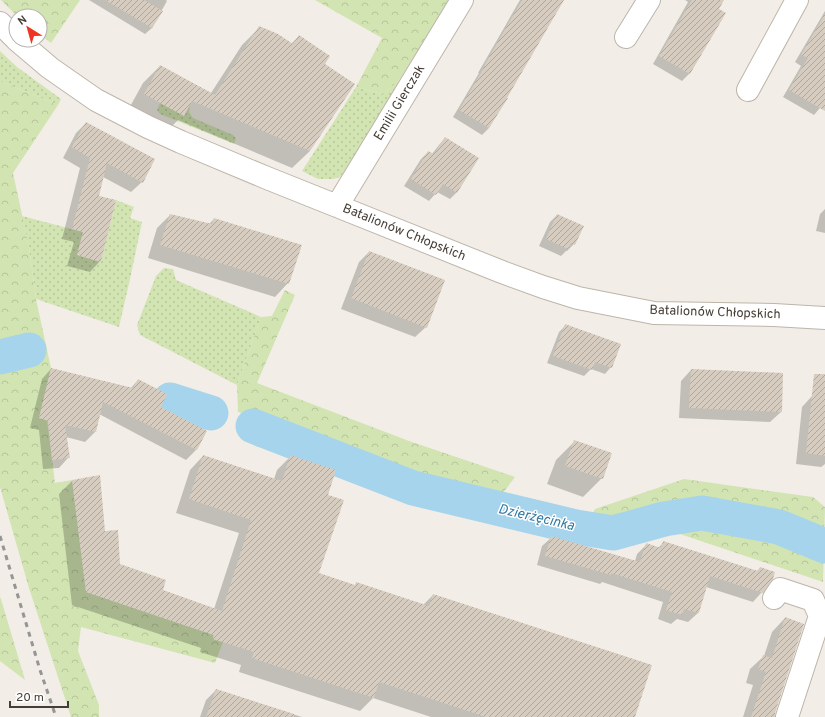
<svg xmlns="http://www.w3.org/2000/svg" width="825" height="717" font-family="Overpass,sans-serif">
  <style>
    .grass { fill: url(#grass-dots) }
    .forest { fill: url(#forest-crowns) }
    .shadow { fill: #0003 }
    .lines { fill: none; stroke-linecap: round; stroke-linejoin: round }
    .river { stroke: #a6d4ec; stroke-width: 35 }
    .building { fill: url(#building-hatch) }
    .minor-casing { stroke: #bdb5aa; stroke-width: 24 }
    .minor { stroke: #fff; stroke-width: 22 }
    .rail { stroke: #959595; stroke-width: 3; stroke-dasharray: 5 5; stroke-linecap: butt }
    .labels { text-anchor: middle; dominant-baseline: central; stroke-width: 3; stroke-linejoin: round; paint-order: stroke }
    .street-label { font-size: 13px; fill: #453e36; stroke: #fff }
    .water-label { font-size: 14px; font-style: italic; fill: #337aa2; stroke: #fff }
  </style>
  <defs>
    <pattern id="grass-dots" width="8" height="8" patternUnits="userSpaceOnUse"><rect width="8" height="8" fill="#d1e4b1"/><path d="M2 2h.1M6 6h.1" fill="none" stroke="#b5c599" stroke-width="1.8" stroke-linecap="round"/></pattern>
    <pattern id="forest-crowns" width="20" height="18" patternUnits="userSpaceOnUse"><rect width="20" height="18" fill="#d1e4b1"/><path d="M2 6a3 3 0 1 1 6 0M12 15a3 3 0 1 1 6 0" fill="none" stroke="#b5c599"/></pattern>
    <pattern id="building-hatch" width="6" height="6" patternUnits="userSpaceOnUse"><rect width="6" height="6" fill="#d6ccc0"/><path d="M-1 1l2-2M0 6l6-6M5 7l2-2" fill="none" stroke="#afa79d"/></pattern>
  </defs>
  <rect width="100%" height="100%" fill="#f2eee7"/>
  <path class="grass" d="M0,51L17,67L61,99L58,105L0,81Z
    M400,79L362,148L340,177L333,179H318L302,171L356,87L383,94Z
    M160,103L184,116L190,104L189,112L193,118L233,135L236,138L234,144L160,114L157,110Z
    M116,200L134,207L130,218L142,222L130,279L119,327L36,299L29,247L22,216L83,232L77,255L101,262Z
    M164,268L173,269L176,280L261,317L237,385L140,335L137,325L156,276Z"/>
  <path class="forest" d="M1,0H80L51,43L40,34V16H17Z
    M315,0H449L400,79L383,94L356,87L382,38Z
    M0,81L58,105L13,173L29,247L36,299L51,368L39,418L47,420L55,483L72,480L86,592L213,635V639L223,642L215,663L81,627L78,651L99,705V717H71L29,588L0,487Z
    M285,290L295,295L257,383L409,441L515,477L500,497L490,516L336,470L290,455L255,446L244,429L249,415L238,412L237,385L261,317L272,316Z
    M684,479L813,497L825,507L823,582L671,531L618,549L510,522L525,497L592,514L595,509Z
    M0,597L1,599L25,680L0,661Z"/>
  <path class="shadow" d="M89,0H166L167,1L152,28L145,34Z
    M520,0H562L489,128L482,135L453,117L479,73H478Z
    M685,0H723L718,10L724,13L689,74L682,81L653,64L688,2Z
    M825,11V100L820,108L814,115L783,97L801,66L795,62Z
    M259,28L291,44L299,36L323,65L310,151L292,168L178,120L166,132L127,112L143,83L160,66L211,93L242,45Z
    M86,123L142,182L131,192L103,177L98,197L100,261L90,272L67,266L74,242L62,239L80,168L63,158L76,133Z
    M445,138L457,192L450,199L437,192L429,201L404,186L421,159L428,152L432,154L439,145Z
    M825,209V233L816,231L820,214Z
    M170,215L209,224L214,219L288,283L275,297L148,258L157,228Z
    M557,215L574,244L567,251H566L561,256L539,246L550,222Z
    M369,252L426,327L415,337L341,309L359,262Z
    M566,325L611,367L605,374L591,369L584,376L547,363L559,332Z
    M51,369L130,389L138,380L160,407L206,431L196,450L186,460L99,414L95,432L85,442L66,437L68,458L59,468L43,469L39,430L30,428L42,379Z
    M691,370L781,412L770,422L679,418L681,381Z
    M812,396L825,397V464L821,467L796,464L802,407Z
    M574,442L602,478L583,497L547,484L556,460Z
    M203,456L274,479L277,470L290,457L326,496L318,574L354,586L357,583L423,605L433,595L634,717H431L373,698L360,711L239,672L241,665L200,652L201,648L72,605L59,494L73,480L104,532L119,565L162,590L214,609L239,533L176,513L190,470Z
    M552,537L635,561L637,554L646,545L658,548L664,542L756,572L760,568L762,592L753,602L706,587L698,613L688,622L677,619L671,624L658,619L663,602L602,582L600,584L537,565L542,546Z
    M785,618L774,717H743L753,685L746,683L750,669L764,656L772,632Z
    M216,690L302,717H200L206,700Z"/>
  <g class="lines">
    <path class="river" d="M0,357L29,350
      M170,400L211,413
      M253,426L413,488L576,527L613,533L664,519L702,513L779,527L825,546"/>
  </g>
  <path class="building" d="M105,0H144L163,11L152,28Z
    M522,0H564L507,98H508L489,128L459,110L485,66H484Z
    M692,0H724L719,9L726,13L690,74L659,56Z
    M825,14V111L789,90L808,58L801,55Z
    M259,26L278,34L293,44L299,35L330,56L325,64L355,84L310,151L192,101L184,116L144,94L160,65L215,95Z
    M86,122L155,159L143,183L107,163L99,196L116,200L101,262L77,255L83,232L72,229L90,158L72,147Z
    M445,137L479,158L457,193L443,184L436,195L411,179L428,151L434,154Z
    M170,214L212,224L214,218L302,245L289,284L160,245Z
    M557,214L584,226L575,245L571,243L568,249L546,239Z
    M369,251L445,280L427,328L351,298Z
    M565,324L621,344L612,368L595,362L592,370L553,356Z
    M51,368L133,388L138,379L167,394L161,407L207,431L197,450L103,402L96,432L65,425L70,458L52,460L48,421L39,418Z
    M691,369L783,373L782,412L689,408Z
    M814,374H825V456L806,453Z
    M574,440L612,453L603,479L565,466Z
    M203,455L282,481L290,455L336,470L328,495L344,500L319,573L355,585L356,582L429,606L433,594L652,665L635,717H486L379,682L374,698L252,658L254,652L213,639L214,635L86,592L72,480L100,475L105,531L118,530L120,564L166,580L163,590L222,611L251,520L189,499Z
    M551,536L640,562L646,543L661,548L663,541L758,571L760,567L775,572L773,579L770,582L763,593L710,576L699,613L684,609L682,615L666,610L672,592L611,573V575L545,556Z
    M785,617L804,624L775,713V717H751L766,672L758,669L763,655L772,658Z
    M216,689L294,714V717H206Z"/>
  <g class="lines">
    <g class="minor-casing">
      <path id="minor" d="M0,23L16,39
        M626,37L649,0
        M17,40L50,68L96,100L148,127L181,142L267,178L502,272L543,287L578,298L654,313L774,315L825,318
        M748,90L797,0
        M337,206L462,0
        M774,598L780,589L813,600L820,616L787,717"/>
    </g>
    <use href="#minor" class="minor"/>
    <path class="rail" d="M0,536L40,670L56,717"/>
  </g>
  <g class="labels">
    <g class="street-label">
      <text transform="translate(400 103) rotate(-59)">Emilii Gierczak</text>
      <text transform="translate(404 233) rotate(22)">Batalionów Chłopskich</text>
      <text transform="translate(715 313) rotate(2)">Batalionów Chłopskich</text>
    </g>
    <g class="water-label">
      <text transform="translate(536 518) rotate(13)">Dzierżęcinka</text>
    </g>
  </g>
  <g transform="translate(28 28) rotate(323)"><circle r="19" fill="#ffffff" stroke="#b5b2af"/>
  <path d="M0-3L7 15L0 10L-7 15Z" fill="#ee3422"/>
  <text y="-6" font-size="11" font-weight="bold" text-anchor="middle" fill="#453e36">N</text>
  </g>
  <path d="M10 701v6h58v-6" fill="none" stroke="#453e36" stroke-width="2"/>
  <text x="16" y="701" font-size="12" fill="#453e36" stroke="#ffffff" stroke-width="3" paint-order="stroke">20 m</text>
</svg>
